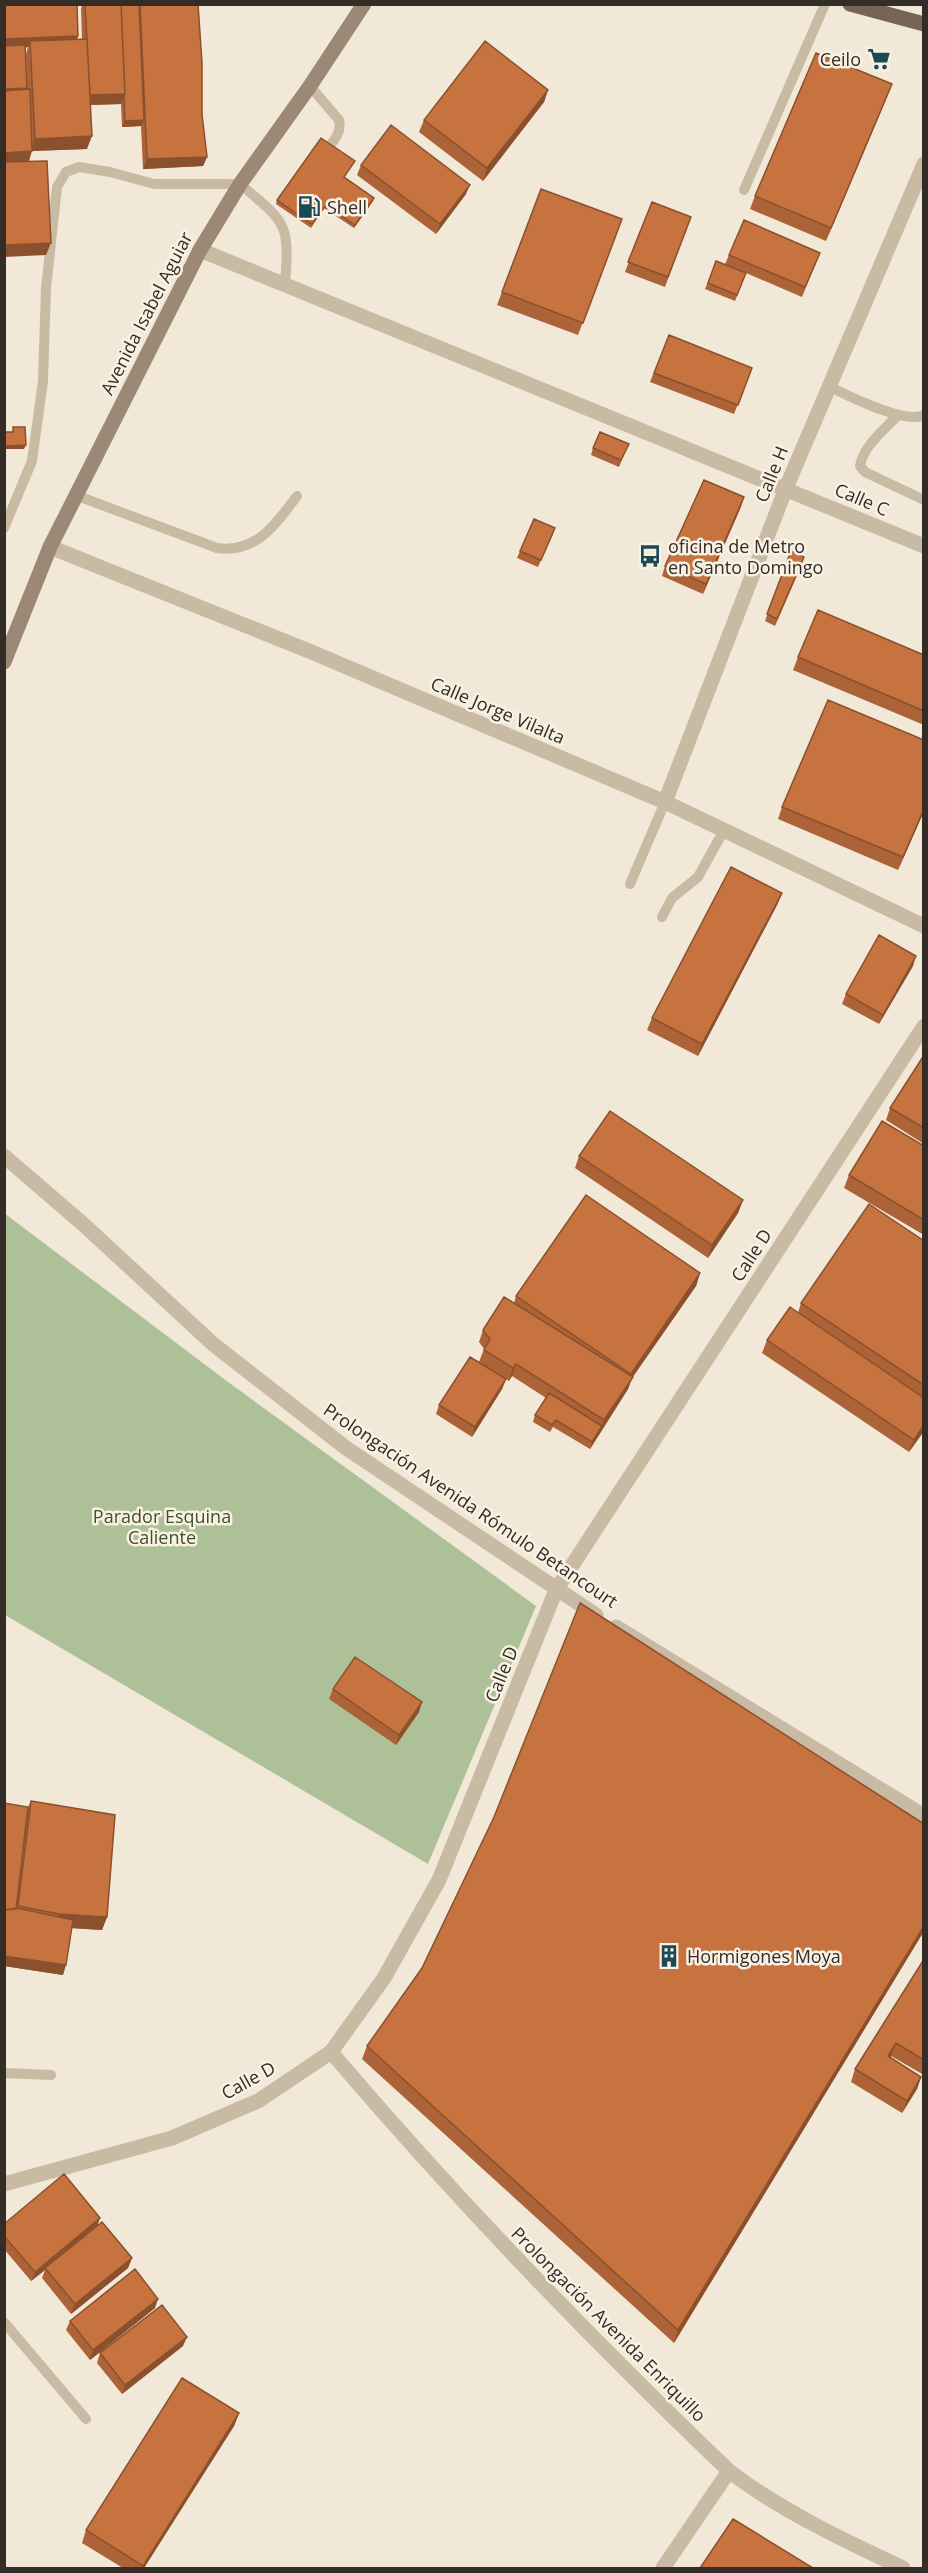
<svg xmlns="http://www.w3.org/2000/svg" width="928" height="2573" font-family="'Open Sans',sans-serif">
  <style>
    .park { fill: #adc098 }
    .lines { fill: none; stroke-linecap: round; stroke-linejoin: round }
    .lane { stroke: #c9baa4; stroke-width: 10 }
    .street { stroke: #c9baa4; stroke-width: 15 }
    .secondary { stroke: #9c8975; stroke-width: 15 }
    .primary { stroke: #766556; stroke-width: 15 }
    .wall { fill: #ab6337; fill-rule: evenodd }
    .shaded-wall { fill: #8b502d }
    .building { fill: #c77340; stroke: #8b502d; stroke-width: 1.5 }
    .labels { text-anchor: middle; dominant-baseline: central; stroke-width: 5; stroke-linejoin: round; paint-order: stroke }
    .poi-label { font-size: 18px; fill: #342c26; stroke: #f9f2e4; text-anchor: start }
    .street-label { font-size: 18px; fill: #342c26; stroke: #f9f2e4 }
    .park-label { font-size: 18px; fill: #3e5229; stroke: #f9f2e4 }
  </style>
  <rect width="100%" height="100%" fill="#f1e8d8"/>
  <path class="park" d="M4,1213L228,1382L536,1606L428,1864L5,1615Z"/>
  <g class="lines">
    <path class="lane" d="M310,86L339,120C343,134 330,145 322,155
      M744,190L825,4
      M828,386C847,395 905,425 924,415
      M898,415C885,429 863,446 860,466L865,472L924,500
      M75,495L217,548C256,554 276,524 297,496
      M4,528L32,461L43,381L46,288L57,187L66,172L79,167L110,172L154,184H240C286,223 290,222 285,285
      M630,884L665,802
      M662,917L672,898L698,877L724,830
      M4,2073L51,2075
      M4,2322L86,2419"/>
    <path class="street" d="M200,250L924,546
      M50,547L309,651L665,802L924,926
      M665,802L786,488L924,164
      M4,1156L83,1224L213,1344L346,1448L596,1615
      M616,1627L924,1816
      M331,2052C456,2199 589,2337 729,2471C780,2510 845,2541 903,2568
      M4,2184L172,2138L258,2101L331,2052L384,1978L439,1880L556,1590L924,1026
      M663,2568L729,2471"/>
    <path class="secondary" d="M4,662L50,547L200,250L240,184L310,86L364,4"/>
    <path class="primary" d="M850,4L924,24"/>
  </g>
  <path class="wall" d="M4,4L78,36L77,39H82L81,8L83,4H198L202,114L207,157L203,166L143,169L141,126L122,127L121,104L90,105L87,149L32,151ZM28,47L26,54L27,89L26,90L27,88L25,48Z
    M892,84L826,241L750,209L755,196Z
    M548,90L544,102L483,181L419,132L424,120Z
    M355,161L353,164L344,177L374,198L373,201L354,228L324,208L311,228L276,204L277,200Z
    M361,165L466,194L436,234L357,175Z
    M541,189L622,219L578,335L497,305Z
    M652,202L691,217L665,287L625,272Z
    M820,253L802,297L746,273L735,301L705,289L716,261L725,264L729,255Z
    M669,335L752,368L734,414L650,382Z
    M593,448L626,450L619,467L591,455Z
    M744,497L703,594L662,576L665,566Z
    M553,534L538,567L517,558L520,551Z
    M791,551L802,564L775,626L765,621Z
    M924,655V725L793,670L798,657Z
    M924,740V811L898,870L778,819L782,807Z
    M782,893L777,905L698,1056L647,1030L652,1018Z
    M913,966L879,1024L842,1004L846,994Z
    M924,1055V1144L886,1120L890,1108Z
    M924,1146V1235L844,1188L849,1175Z
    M579,1156L743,1200L738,1213L708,1258L575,1168Z
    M924,1241V1431L909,1452L762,1353L767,1340L798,1313L801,1303Z
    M700,1273L696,1286L632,1378L628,1389L590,1449L553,1427L550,1432L533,1422L535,1415L546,1398L512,1376L509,1381L479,1362L484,1349L479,1342L483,1330L514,1303L516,1296Z
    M506,1379L502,1389L472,1437L436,1414L439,1405Z
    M333,1689L419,1712L396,1745L329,1699Z
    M31,1801L107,1917L102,1930L72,1928L63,1975L4,1966L28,1807Z
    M924,1824V1931L674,2343L362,2059L367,2046Z
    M924,1959V2075L891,2056L890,2058L921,2077L917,2089L902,2113L851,2082L855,2069Z
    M4,2224L97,2226L132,2258L128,2268L71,2314L42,2278L45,2270L31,2281L4,2249Z
    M155,2308L90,2360L66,2330L70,2321Z
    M183,2346L122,2394L97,2363L100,2353Z
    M239,2413L234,2426L144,2568H123L82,2543L86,2530Z"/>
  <path class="shaded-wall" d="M78,36L75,45L30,41L28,47L4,48V39Z
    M892,84L887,97L826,241L831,228Z
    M27,88L23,97L4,98V89Z
    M548,90L544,102L483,181L487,168Z
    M125,94L121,104L85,105L89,95Z
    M144,120L141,126L122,127L125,121Z
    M92,136L87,149L30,151L35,139Z
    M32,151L29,161L4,162V153Z
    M207,157L203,166L143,169L147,159Z
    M470,185L466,194L436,234L440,224Z
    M374,198L373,201L354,228L355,225Z
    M51,243L46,255L4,257V245Z
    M26,445L24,449H4V446Z
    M744,497L741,507L703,594L706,584Z
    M924,809V811L898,870L903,857Z
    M782,893L777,905L698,1056L702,1044Z
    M916,956L913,966L879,1024L883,1015Z
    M743,1200L738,1213L708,1258L712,1245Z
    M700,1273L696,1286L632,1378L628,1389L590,1449L592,1442L602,1426L604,1420L626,1386L631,1374Z
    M516,1364L512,1376L509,1381L513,1368Z
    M506,1379L502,1389L472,1437L475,1427Z
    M924,1425V1431L909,1452L914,1440Z
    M422,1702L419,1712L396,1745L399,1735Z
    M59,1914L107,1917L102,1930L54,1927Z
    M924,1926V1931L674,2343L678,2330Z
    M4,1956L66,1965L63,1975L4,1966Z
    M896,2043L891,2056L883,2069L888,2056Z
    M921,2077L917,2089L902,2113L907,2101Z
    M100,2218L97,2227L45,2268V2270L31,2281L35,2272Z
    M132,2258L128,2268L71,2314L75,2304Z
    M158,2299L155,2308L90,2360L93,2350Z
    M187,2337L183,2346L122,2394L125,2385Z
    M239,2413L234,2426L144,2568H142Z"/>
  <path class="building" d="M4,4H77L78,36L4,39Z
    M85,4H121L125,94L90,95Z
    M121,4H139L144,120L125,121L124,97L125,94Z
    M140,4H198L202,63V114L207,157L147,159Z
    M87,39L92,136L35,139L30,41Z
    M485,41L548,90L487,168L424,120Z
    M25,45L27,88L4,89V46Z
    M816,53L892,84L831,228L755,196Z
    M30,89L32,151L4,153V91Z
    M391,125L470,185L440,224L361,165Z
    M321,138L355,161L344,177L374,198L355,225L326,205L312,224L277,200Z
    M47,161L51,243L4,245V162Z
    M541,189L622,219L583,323L502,292Z
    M652,202L691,217L668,277L628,262Z
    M744,220L820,253L805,287L729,255Z
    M716,261L746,273L737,295L708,283Z
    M669,335L752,368L738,405L654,373Z
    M13,427H25L26,445L4,446V432H13Z
    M600,432L629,444L621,460L593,448Z
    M704,480L744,497L706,584L665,566Z
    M534,519L555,528L541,560L520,551Z
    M791,551L804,557L777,619L767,614Z
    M818,610L924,655V711L798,657Z
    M828,700L924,740V809L903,857L782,807Z
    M731,867L782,893L702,1044L652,1018Z
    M879,935L916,956L883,1015L846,994Z
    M924,1055V1128L890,1108Z
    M610,1111L743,1200L712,1245L579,1156Z
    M882,1121L924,1146V1220L849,1175Z
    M586,1195L700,1273L631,1374L516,1296Z
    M869,1204L924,1241V1385L801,1303Z
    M504,1297L633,1377L604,1420L516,1364L513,1368L484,1350L490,1339L483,1330Z
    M790,1307L924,1398V1425L914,1440L767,1340Z
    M470,1357L506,1379L475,1427L439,1405Z
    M549,1393L602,1426L592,1442L556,1420L552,1425L535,1415Z
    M580,1603L924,1824V1926L678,2330L367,2046L422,1968L494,1817Z
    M355,1657L422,1702L399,1735L333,1689Z
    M31,1801L115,1815L107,1917L59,1914L18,1906Z
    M4,1803L28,1807L16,1909L5,1910H4Z
    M17,1908L73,1920L66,1965L4,1956V1910Z
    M924,1959V2060L896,2043L888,2056L921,2077L907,2101L855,2069Z
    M64,2174L100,2218L35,2272L4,2236V2224Z
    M102,2222L132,2258L75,2304L45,2268Z
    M135,2269L158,2299L93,2350L70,2321Z
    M162,2305L187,2337L125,2385L100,2353Z
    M182,2378L239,2413L143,2566L86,2530Z
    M733,2519L813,2568H700Z"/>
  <defs>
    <g id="supermarket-bare" transform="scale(1.8)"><path d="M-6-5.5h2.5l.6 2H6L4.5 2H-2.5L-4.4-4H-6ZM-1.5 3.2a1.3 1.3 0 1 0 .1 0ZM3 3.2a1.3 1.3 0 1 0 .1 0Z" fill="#1b4a55" stroke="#f9f2e4" stroke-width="2.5" paint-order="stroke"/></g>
    <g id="fuel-bare" transform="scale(1.8)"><path d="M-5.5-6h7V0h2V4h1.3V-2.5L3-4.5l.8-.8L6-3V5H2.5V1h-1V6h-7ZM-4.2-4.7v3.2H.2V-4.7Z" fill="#1b4a55" stroke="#f9f2e4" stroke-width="2.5" paint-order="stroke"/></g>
    <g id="bus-bare" transform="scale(1.8)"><path d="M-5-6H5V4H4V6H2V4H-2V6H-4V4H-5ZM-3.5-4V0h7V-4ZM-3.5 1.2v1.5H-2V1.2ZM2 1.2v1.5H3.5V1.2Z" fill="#1b4a55" stroke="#f9f2e4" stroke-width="2.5" paint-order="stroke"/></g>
    <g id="building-bare" transform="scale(1.8)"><path d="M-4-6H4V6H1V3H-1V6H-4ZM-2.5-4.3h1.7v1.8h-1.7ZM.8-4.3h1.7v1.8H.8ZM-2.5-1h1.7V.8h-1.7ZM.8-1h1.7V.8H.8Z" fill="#1b4a55" stroke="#f9f2e4" stroke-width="2.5" paint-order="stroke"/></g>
  </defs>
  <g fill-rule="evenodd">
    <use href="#supermarket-bare" x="879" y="59"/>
    <use href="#fuel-bare" x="309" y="207"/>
    <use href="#bus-bare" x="650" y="556"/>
    <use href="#building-bare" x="669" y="1956"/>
  </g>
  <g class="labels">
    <g class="poi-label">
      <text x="861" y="59" text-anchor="end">Ceilo</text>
      <text x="327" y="207">Shell</text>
      <text x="668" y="546">oficina de Metro<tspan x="668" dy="21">en Santo Domingo</tspan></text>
      <text x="687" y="1956">Hormigones Moya</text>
    </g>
    <g class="street-label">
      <text transform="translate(146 313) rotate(-63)">Avenida Isabel Aguiar</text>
      <text transform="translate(771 474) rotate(-68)">Calle H</text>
      <text transform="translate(862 499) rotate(23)">Calle C</text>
      <text transform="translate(498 710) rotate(23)">Calle Jorge Vilalta</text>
      <text transform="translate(751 1255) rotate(-57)">Calle D</text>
      <text transform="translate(471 1505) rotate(34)">Prolongación Avenida Rómulo Betancourt</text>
      <text transform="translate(501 1674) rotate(-68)">Calle D</text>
      <text transform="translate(248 2080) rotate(-29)">Calle D</text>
      <text transform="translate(609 2324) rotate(45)">Prolongación Avenida Enriquillo</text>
    </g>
    <g class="park-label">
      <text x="162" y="1516">Parador Esquina<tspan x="162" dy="21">Caliente</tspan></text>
    </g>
  </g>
  <rect width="928" height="2573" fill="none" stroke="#342c26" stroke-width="12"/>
</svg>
